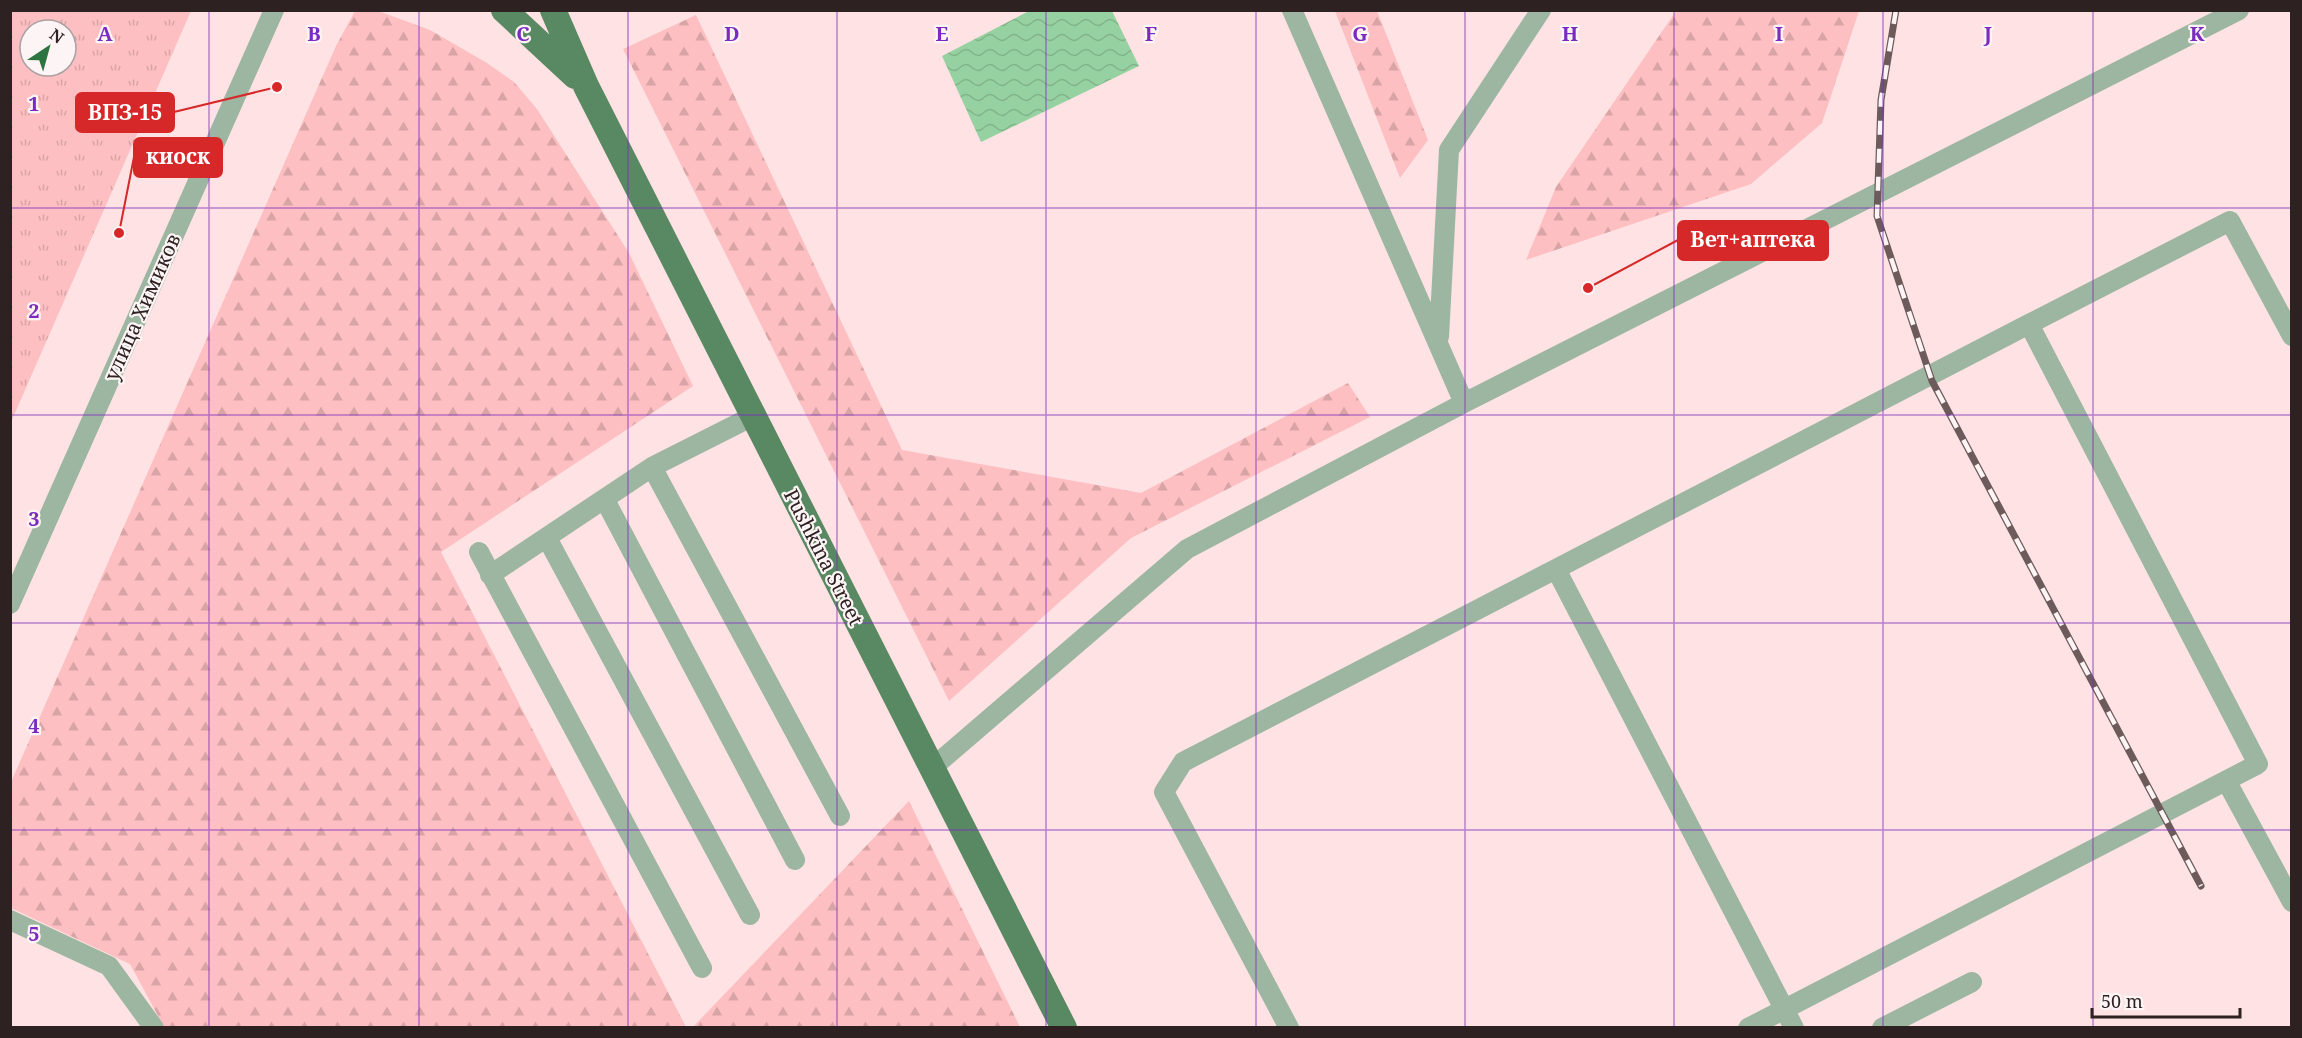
<svg xmlns="http://www.w3.org/2000/svg" width="2302" height="1038" font-family="'Noto Serif',serif">
  <style>
    .grass { fill: url(#grass-tufts); fill-rule: evenodd }
    .forest { fill: url(#forest-firs) }
    .water { fill: url(#water-waves) }
    .lines { fill: none; stroke-linecap: round; stroke-linejoin: round }
    .minor { stroke: #9cb6a1; stroke-width: 20 }
    .major { stroke: #598963; stroke-width: 26 }
    .rail-casing { stroke: #6d5b5c; stroke-width: 7 }
    .rail { stroke: #fdf5f5; stroke-width: 4.5; stroke-dasharray: 14; stroke-linecap: butt }
    .grid { fill: none; stroke: #7b2cbf; stroke-width: 1.5; stroke-opacity: 0.55 }
    .labels { text-anchor: middle; dominant-baseline: central; stroke-width: 4.5; stroke-linejoin: round; paint-order: stroke }
    .street-label { font-size: 20px; fill: #2e2122; stroke: #fdf5f5 }
    .grid-label { font-size: 20px; text-anchor: middle; font-weight: bold; fill: #7b2cbf; stroke: #fdf5f5; stroke-width: 4.5; stroke-linejoin: round; paint-order: stroke }
    .leader { fill: none; stroke: #d62828; stroke-width: 2 }
    .callout-dot { fill: #d62828; stroke: #fdf5f5; stroke-width: 2 }
    .callout { fill: #d62828; stroke: #d62828; stroke-width: 2 }
    .callout-label { font-size: 21px; text-anchor: middle; font-weight: bold; fill: #fff }
  </style>
  <defs>
    <pattern id="grass-tufts" width="24" height="20" patternUnits="userSpaceOnUse" patternTransform="scale(1.5)"><rect width="24" height="20" fill="#fdbfc2"/><path d="M3 7l-1-3M5 7V3M7 7l1-3M15 17l-1-3M17 17v-4M19 17l1-3" fill="none" stroke="#d9a4a6"/></pattern>
    <pattern id="forest-firs" width="22" height="20" patternUnits="userSpaceOnUse" patternTransform="scale(1.5)"><rect width="22" height="20" fill="#fdbfc2"/><path d="M5 1l3.5 6h-7zM16 11l3.5 6h-7z" fill="#d9a4a6"/></pattern>
    <pattern id="water-waves" width="16" height="10" patternUnits="userSpaceOnUse" patternTransform="scale(1.5)"><rect width="16" height="10" fill="#96d2a1"/><path d="M0 5q4-4 8 0t8 0" fill="none" stroke="#82b48a"/></pattern>
  </defs>
  <rect width="100%" height="100%" fill="#ffe2e3"/>
  <path class="grass" d="M11,10L191,11L11,422L10,11ZM30,30H66V66H30Z"/>
  <path class="forest" d="M355,11L381,12L430,30L487,63L514,82L537,109L629,253L693,386L441,552L686,1027H164L130,964L11,908V782L336,46Z
    M1335,11H1377L1428,140L1400,178Z
    M1676,11H1859L1822,123L1751,184L1526,260L1556,187Z
    M696,15L902,450L1141,493L1348,383L1370,417L1131,538L949,701L623,49Z
    M909,801L1020,1027H693Z"/>
  <path class="water" d="M1112,11L1139,66L981,142L942,56L1029,11Z"/>
  <g class="lines">
    <path class="minor" d="M1292,10L1464,403
      M2029,324L2230,221L2292,336
      M1439,337L1449,150L1541,10
      M652,467L840,816
      M605,500L795,860
      M547,538L750,915
      M479,552L702,968
      M1556,569L1794,1028
      M490,575L652,467L753,416
      M10,604L274,10
      M932,768L1187,549L1464,403L2239,10
      M2227,782L2292,902
      M10,920L109,966L154,1028
      M1289,1028L1164,792L1183,762L2029,324L2258,764L1748,1028
      M1882,1028L1972,982"/>
    <path class="major" d="M504,10L575,76
      M553,10L586,86L1064,1028"/>
    <g class="rail-casing">
      <path id="rail" d="M1896,10L1881,100L1877,216L1932,381L2201,886"/>
    </g>
    <use href="#rail" class="rail"/>
  </g>
  <path class="grid" d="M209,10V1028M419,10V1028M628,10V1028M837,10V1028M1046,10V1028M1256,10V1028M1465,10V1028M1674,10V1028M1883,10V1028M2093,10V1028M10,208H2292M10,415H2292M10,623H2292M10,830H2292"/>
  <g class="labels">
    <g class="street-label">
      <text transform="translate(142 307) rotate(-66)">улица Химиков</text>
      <text transform="translate(824 557) rotate(63)">Pushkina Street</text>
    </g>
  </g>
  <g class="grid-label">
    <text x="105" y="41">A</text>
    <text x="314" y="41">B</text>
    <text x="523" y="41">C</text>
    <text x="732" y="41">D</text>
    <text x="942" y="41">E</text>
    <text x="1151" y="41">F</text>
    <text x="1360" y="41">G</text>
    <text x="1570" y="41">H</text>
    <text x="1779" y="41">I</text>
    <text x="1988" y="41">J</text>
    <text x="2197" y="41">K</text>
    <text x="34" y="111">1</text>
    <text x="34" y="318">2</text>
    <text x="34" y="526">3</text>
    <text x="34" y="733">4</text>
    <text x="34" y="941">5</text>
  </g>
  <path class="leader" d="M277 87L174 112M119 233L134 157M1588 288L1678 240"/>
  <g class="callout-dot">
    <circle cx="277" cy="87" r="6"/>
    <circle cx="119" cy="233" r="6"/>
    <circle cx="1588" cy="288" r="6"/>
  </g>
  <g class="callout">
    <rect x="76" y="93" width="98" height="39" rx="6"/>
    <rect x="134" y="138" width="88" height="39" rx="6"/>
    <rect x="1678" y="221" width="150" height="39" rx="6"/>
  </g>
  <g class="callout-label">
    <text x="125" y="120">ВПЗ-15</text>
    <text x="178" y="164">киоск</text>
    <text x="1753" y="247">Вет+аптека</text>
  </g>
  <rect width="2302" height="1038" fill="none" stroke="#2e2122" stroke-width="24"/>
  <g transform="translate(48 48) rotate(36)"><circle r="28" fill="#fdf5f5" stroke="#aaa0a1" stroke-width="1.5"/>
  <path d="M0-4.5L10 22L0 15L-10 22Z" fill="#2c7440"/>
  <text y="-9" font-size="16" font-weight="bold" text-anchor="middle" fill="#2e2122">N</text>
  </g>
  <path d="M2092 1008v9h148v-9" fill="none" stroke="#2e2122" stroke-width="3"/>
  <text x="2101" y="1008" font-size="18" fill="#2e2122" stroke="#fdf5f5" stroke-width="4.5" paint-order="stroke">50 m</text>
</svg>
